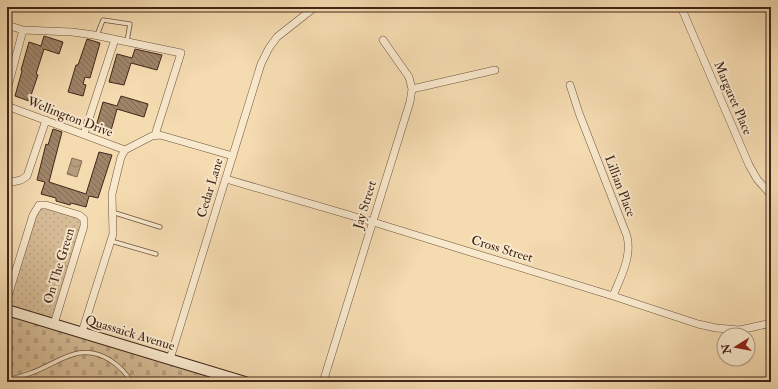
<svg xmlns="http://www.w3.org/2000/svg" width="778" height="389" font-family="'IM FELL Double Pica',serif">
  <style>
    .green { fill: url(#green-dots); stroke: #8b7158 }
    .cemetery { fill: url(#cemetery-stones); stroke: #8b7158 }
    .water { fill: url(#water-waves); stroke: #876d55 }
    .building { fill: url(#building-back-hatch); stroke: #402619 }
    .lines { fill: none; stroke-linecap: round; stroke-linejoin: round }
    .service-casing { stroke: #6d533f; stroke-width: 5 }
    .minor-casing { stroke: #6d533f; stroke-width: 8 }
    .tertiary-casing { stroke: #6d533f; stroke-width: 10 }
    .secondary-casing { stroke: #402619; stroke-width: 12 }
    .service { stroke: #f8e8cc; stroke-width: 3.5 }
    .minor { stroke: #f8e8cc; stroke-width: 7 }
    .tertiary { stroke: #f8e8cc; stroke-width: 8 }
    .secondary { stroke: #f8e8cc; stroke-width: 10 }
    .labels { text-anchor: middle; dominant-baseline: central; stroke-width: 4; stroke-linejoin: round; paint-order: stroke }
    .street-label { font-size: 13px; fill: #402619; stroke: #f8e8cc }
  </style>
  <defs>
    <pattern id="green-dots" width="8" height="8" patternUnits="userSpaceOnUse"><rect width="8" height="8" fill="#d6bc96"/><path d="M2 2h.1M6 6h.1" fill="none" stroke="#b9a181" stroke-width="1.8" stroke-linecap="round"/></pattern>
    <pattern id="cemetery-stones" width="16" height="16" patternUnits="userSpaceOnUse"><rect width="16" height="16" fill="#d6bc96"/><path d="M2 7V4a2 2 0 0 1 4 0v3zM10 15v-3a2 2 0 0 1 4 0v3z" fill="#b9a181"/></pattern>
    <pattern id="water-waves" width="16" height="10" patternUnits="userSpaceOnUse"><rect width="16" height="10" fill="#b79d7d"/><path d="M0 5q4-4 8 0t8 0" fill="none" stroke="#968066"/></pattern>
    <pattern id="building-back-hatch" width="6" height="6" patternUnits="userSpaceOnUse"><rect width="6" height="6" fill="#9e8468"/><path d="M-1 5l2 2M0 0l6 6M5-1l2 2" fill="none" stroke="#826c55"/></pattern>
  </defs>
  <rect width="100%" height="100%" fill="#f5dbb0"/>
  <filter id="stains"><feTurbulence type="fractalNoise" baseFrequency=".005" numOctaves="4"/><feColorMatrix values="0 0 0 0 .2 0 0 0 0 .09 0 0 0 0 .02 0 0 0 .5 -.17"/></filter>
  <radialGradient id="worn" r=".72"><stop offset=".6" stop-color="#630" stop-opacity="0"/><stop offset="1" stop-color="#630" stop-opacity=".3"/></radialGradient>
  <path class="green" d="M39,205L84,219L54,324L7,310V299Z"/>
  <path class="cemetery" d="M7,310L219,374L217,382H7Z"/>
  <path class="water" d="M72,158L82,161L77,177L67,174Z"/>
  <path class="building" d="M44,36L63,42L59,54L44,49L36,74L38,75L29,101L15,96L22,71L21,70L29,42L41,46Z
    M87,39L100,43L90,78L85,77L83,84L86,85L83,96L68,92L76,65H78Z
    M135,49L162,55L157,70L131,63L124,85L109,82L117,54L132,58Z
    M121,96L148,104L144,117L117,109L110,134L95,130L103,102L117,106Z
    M53,129L62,132L49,182L86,194L99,152L112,155L98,198L89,196L86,207L71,203L70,205L56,201V198L41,194L45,182L37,180L46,144L48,145Z"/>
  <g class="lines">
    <g class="service-casing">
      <path id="service" d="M97,35L103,20L130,24L127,41
        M112,212L160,227
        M111,241L156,254
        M7,380C15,378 23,376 31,373C59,363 79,341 110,360C119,366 126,372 131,382"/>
    </g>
    <g class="minor-casing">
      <path id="minor" d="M681,7L749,165L757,179L771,195
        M7,25L23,30L72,32L94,35L181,53L155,135
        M570,85L579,113L627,236C632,257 621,276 613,296
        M412,89L495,70
        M7,90L23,30
        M7,106L125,150
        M84,134L115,39
        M226,179L373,222L613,296L698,324L716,328L740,330L771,323
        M7,183L21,180L27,176L46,120
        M7,299L33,215L39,205H46L79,215L84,219V226L54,324
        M82,332L113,234L112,194L121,157L125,150L152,136L160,135L233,156
        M170,359L261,64L269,48L277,37L315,7
        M323,382L410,102L412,89L409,77L383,40"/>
    </g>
    <g class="tertiary-casing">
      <path id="tertiary" d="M217,382L219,374"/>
    </g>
    <g class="secondary-casing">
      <path id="secondary" d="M7,310L245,382"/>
    </g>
    <use href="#service" class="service"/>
    <use href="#minor" class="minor"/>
    <use href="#tertiary" class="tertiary"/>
    <use href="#secondary" class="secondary"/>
  </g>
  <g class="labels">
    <g class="street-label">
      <text transform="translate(733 98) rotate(67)">Margaret Place</text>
      <text transform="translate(70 117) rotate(21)">Wellington Drive</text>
      <text transform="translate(620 186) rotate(69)">Lillian Place</text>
      <text transform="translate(210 188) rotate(-73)">Cedar Lane</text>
      <text transform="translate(365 205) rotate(-73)">Jay Street</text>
      <text transform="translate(502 249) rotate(17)">Cross Street</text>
      <text transform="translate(59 266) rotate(-73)">On The Green</text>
      <text transform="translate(130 333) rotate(17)">Quassaick Avenue</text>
    </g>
  </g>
  <rect width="778" height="389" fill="none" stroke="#f5dbb0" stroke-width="24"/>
  <rect x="8" y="8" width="762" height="373" fill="none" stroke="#402619" stroke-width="2"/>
  <rect x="12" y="12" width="754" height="365" fill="none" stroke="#402619"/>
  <g transform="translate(736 347) rotate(259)"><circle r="19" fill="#f8e8cc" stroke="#ae9a84"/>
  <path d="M0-3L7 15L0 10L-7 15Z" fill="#8f2418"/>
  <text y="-6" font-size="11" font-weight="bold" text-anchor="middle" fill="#402619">N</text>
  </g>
  <rect width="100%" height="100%" filter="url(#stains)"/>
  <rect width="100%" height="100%" fill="url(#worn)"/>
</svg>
